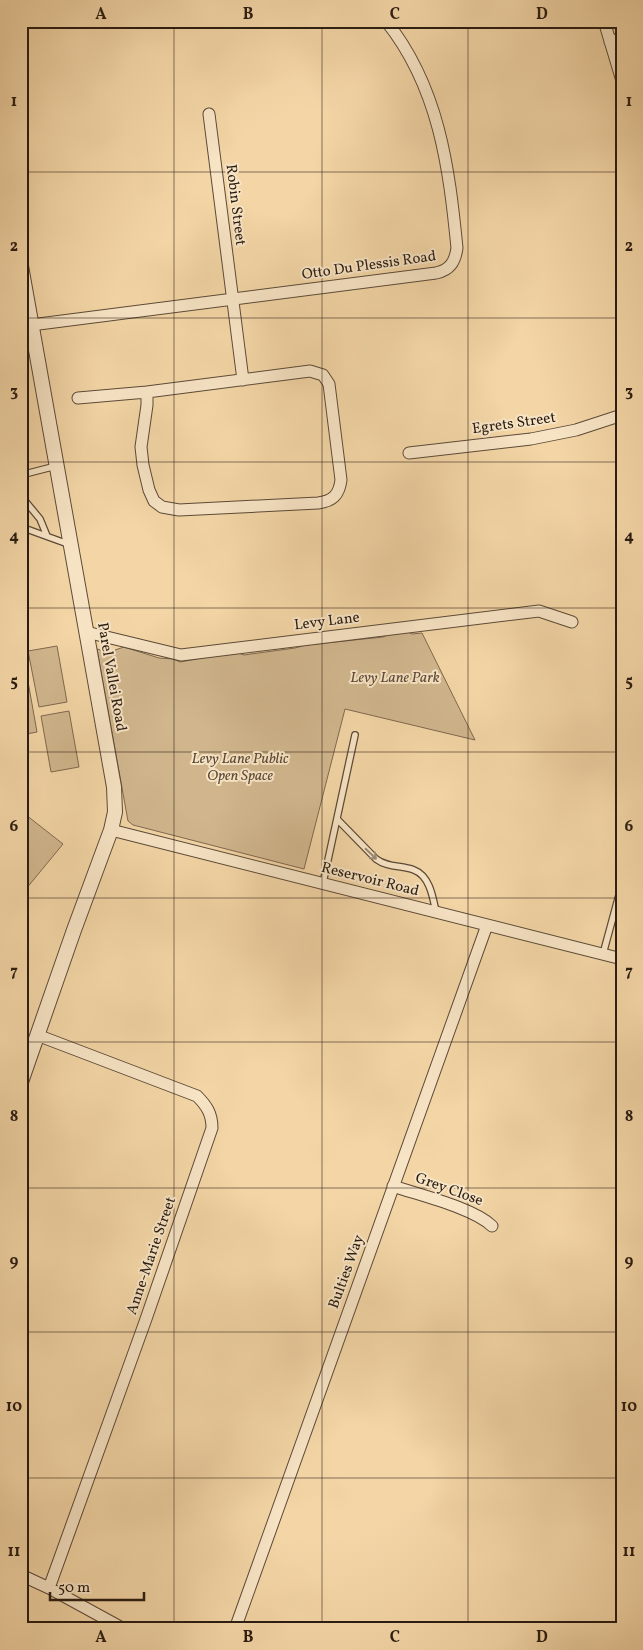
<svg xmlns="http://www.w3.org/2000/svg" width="643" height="1650" font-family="Vollkorn,serif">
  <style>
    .green { fill: #d1b68d; stroke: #7e6950 }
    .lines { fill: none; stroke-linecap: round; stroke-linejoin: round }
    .service-casing { stroke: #5c4a37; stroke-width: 8 }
    .minor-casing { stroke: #5c4a37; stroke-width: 13 }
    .tertiary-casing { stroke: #5c4a37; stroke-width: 16 }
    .service { stroke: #f7e4c5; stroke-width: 5.5 }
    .minor { stroke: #f7e4c5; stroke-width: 11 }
    .tertiary { stroke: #f7e4c5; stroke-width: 14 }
    .oneway { stroke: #9b8a74 }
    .grid { fill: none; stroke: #2a1c12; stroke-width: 1; stroke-opacity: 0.55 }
    .labels { text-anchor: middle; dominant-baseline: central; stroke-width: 4; stroke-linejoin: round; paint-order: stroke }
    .street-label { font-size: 15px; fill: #2a1c12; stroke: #f7e4c5 }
    .park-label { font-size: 15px; font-style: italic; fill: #5c4a37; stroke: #f7e4c5 }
    .neatline { fill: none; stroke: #2a1c12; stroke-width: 2 }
    .grid-label { font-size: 16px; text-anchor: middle; font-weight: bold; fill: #2a1c12 }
  </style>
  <rect width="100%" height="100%" fill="#f3d5a6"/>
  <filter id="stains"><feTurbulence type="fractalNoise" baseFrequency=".004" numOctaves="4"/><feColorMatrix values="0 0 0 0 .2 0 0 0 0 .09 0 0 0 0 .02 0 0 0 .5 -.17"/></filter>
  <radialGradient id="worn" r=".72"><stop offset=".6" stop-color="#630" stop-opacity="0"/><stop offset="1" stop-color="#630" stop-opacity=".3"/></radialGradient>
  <path class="green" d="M406,631L412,634L422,633L475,740L345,709L304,869L133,825L128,821L97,649L112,653L115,650L124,647L159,658L173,659L180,662L236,652L244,655L295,648L306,645L383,637L392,633Z
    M57,646L67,702L39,707L28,651Z
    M27,676L37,732L21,735V677Z
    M69,711L79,767L51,772L41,716Z
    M21,811L63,844L21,895Z"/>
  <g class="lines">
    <g class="service-casing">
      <path id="service" d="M21,475L56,466
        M21,496L40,519L47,536
        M21,527L68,544
        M337,819L376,859C388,868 401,865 414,870C430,876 433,898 436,912
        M323,883L355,735
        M603,954L622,884"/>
    </g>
    <g class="minor-casing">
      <path id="minor" d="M604,21L622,81
        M610,42L622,38
        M209,114L243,380
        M31,325L436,273C450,270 455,262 457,248C449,167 439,87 386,21
        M310,371L323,375L329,384L341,480C339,495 333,501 318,503L179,510L162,507L154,501L149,490L143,465L141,447L147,405V392Z
        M78,398L147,392
        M409,453L531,439L576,430L622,415
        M86,632L181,655L539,611L572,622
        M111,830L622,959
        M37,1035L197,1096C207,1106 212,1114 212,1128L146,1319L49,1588
        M393,1186C419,1195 474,1208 492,1226
        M21,1575L49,1588L124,1629
        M235,1629L487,925"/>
    </g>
    <g class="tertiary-casing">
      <path id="tertiary" d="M21,266L114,787L115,812L111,830L74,930L21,1082"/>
    </g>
    <use href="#service" class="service"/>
    <use href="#minor" class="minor"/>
    <use href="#tertiary" class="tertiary"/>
  </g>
  <defs><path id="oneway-shaft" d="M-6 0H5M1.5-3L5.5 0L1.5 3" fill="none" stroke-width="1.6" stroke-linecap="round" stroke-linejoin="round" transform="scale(1.25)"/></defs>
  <use class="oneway" href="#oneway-shaft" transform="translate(371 854) rotate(44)"/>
  <path class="grid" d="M174,21V1629M322,21V1629M468,21V1629M21,172H622M21,318H622M21,462H622M21,608H622M21,752H622M21,898H622M21,1042H622M21,1188H622M21,1332H622M21,1478H622"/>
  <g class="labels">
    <g class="street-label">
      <text transform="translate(235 205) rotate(83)">Robin Street</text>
      <text transform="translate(369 266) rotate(-8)">Otto Du Plessis Road</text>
      <text transform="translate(514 424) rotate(-8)">Egrets Street</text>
      <text transform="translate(327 622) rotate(-7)">Levy Lane</text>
      <text transform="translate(111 677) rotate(80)">Parel Vallei Road</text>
      <text transform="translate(370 880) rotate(14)">Reservoir Road</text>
      <text transform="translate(449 1190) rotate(20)">Grey Close</text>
      <text transform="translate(152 1256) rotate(-71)">Anne-Marie Street</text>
      <text transform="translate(347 1272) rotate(-70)">Bulties Way</text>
    </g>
    <g class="park-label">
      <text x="395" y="678">Levy Lane Park</text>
      <text x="240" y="759">Levy Lane Public<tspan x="240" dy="17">Open Space</tspan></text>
    </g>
  </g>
  <rect width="643" height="1650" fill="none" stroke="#f3d5a6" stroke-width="55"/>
  <path d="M50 1592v8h94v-8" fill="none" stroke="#2a1c12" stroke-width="2.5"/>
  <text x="58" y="1592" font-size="15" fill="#2a1c12" stroke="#f7e4c5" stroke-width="4" paint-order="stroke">50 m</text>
  <rect x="28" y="28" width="588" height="1594" class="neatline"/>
  <g class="grid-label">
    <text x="101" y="19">A</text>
    <text x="248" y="19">B</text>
    <text x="395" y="19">C</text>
    <text x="542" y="19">D</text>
    <text x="14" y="106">1</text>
    <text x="629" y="106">1</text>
    <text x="14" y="251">2</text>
    <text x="629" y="251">2</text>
    <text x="14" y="396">3</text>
    <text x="629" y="396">3</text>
    <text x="14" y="541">4</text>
    <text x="629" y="541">4</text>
    <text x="14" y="686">5</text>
    <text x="629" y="686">5</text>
    <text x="14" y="831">6</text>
    <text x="629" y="831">6</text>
    <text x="14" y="976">7</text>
    <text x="629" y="976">7</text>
    <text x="14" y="1121">8</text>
    <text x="629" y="1121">8</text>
    <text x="14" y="1266">9</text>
    <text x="629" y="1266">9</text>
    <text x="14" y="1411">10</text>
    <text x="629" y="1411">10</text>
    <text x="14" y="1556">11</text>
    <text x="629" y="1556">11</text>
    <text x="101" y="1642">A</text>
    <text x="248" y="1642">B</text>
    <text x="395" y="1642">C</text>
    <text x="542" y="1642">D</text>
  </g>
  <rect width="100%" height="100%" filter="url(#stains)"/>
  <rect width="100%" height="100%" fill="url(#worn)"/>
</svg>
